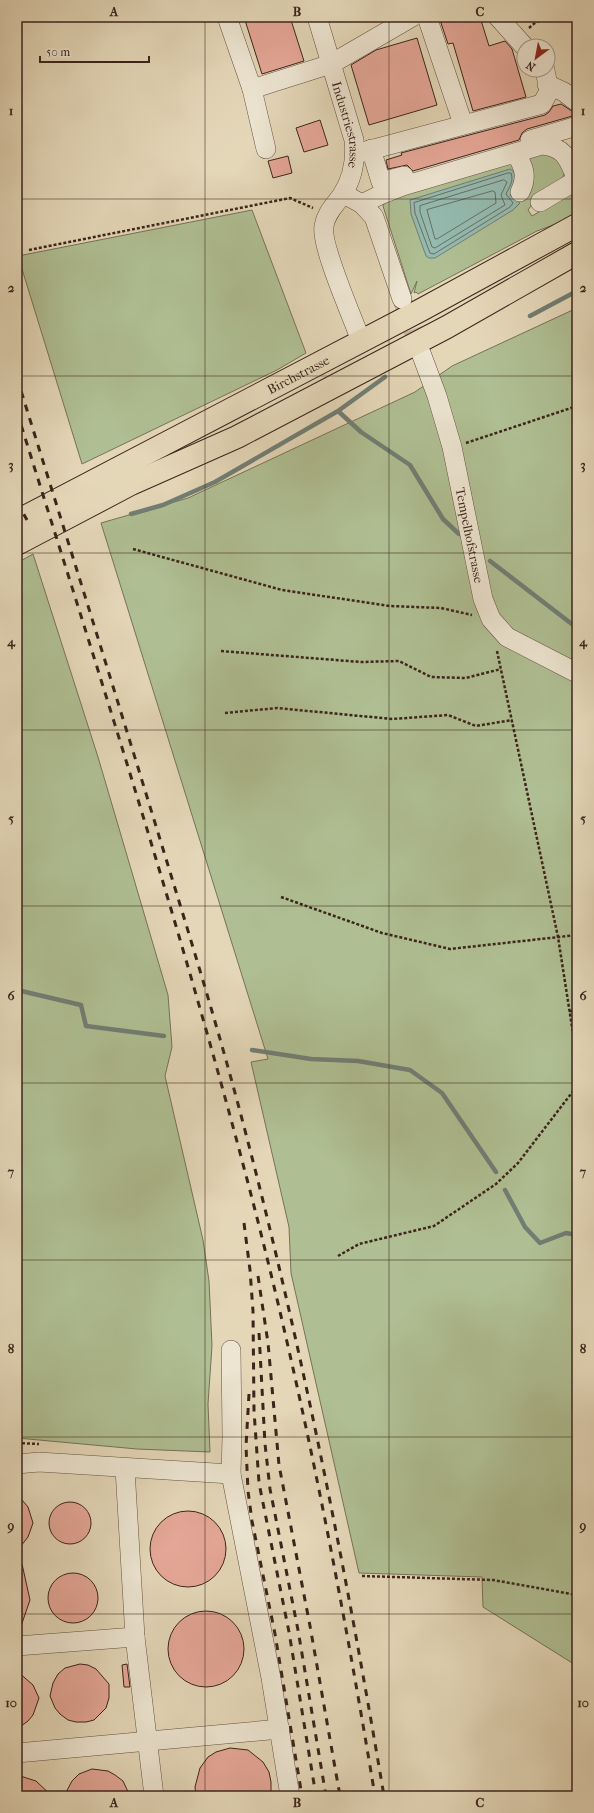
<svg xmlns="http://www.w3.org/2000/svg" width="594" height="1813" font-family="'IM FELL French Canon',serif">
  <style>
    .green { fill: #afbf93; stroke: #767257 }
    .water { fill: #95baaf; stroke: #717e74 }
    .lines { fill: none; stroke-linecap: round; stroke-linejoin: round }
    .shore { stroke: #686f65; stroke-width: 1 }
    .stream { stroke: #717e74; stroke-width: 4.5 }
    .building { fill: #e5a797; stroke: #3c241b }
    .minor-tunnel { stroke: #c2b399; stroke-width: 19; stroke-dasharray: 19 10; stroke-linecap: butt }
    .minor-casing { stroke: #665142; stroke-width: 20 }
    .major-casing { stroke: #3c241b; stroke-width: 24 }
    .path { stroke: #3c241b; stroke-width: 2.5; stroke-dasharray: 3 2; stroke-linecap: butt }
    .minor { stroke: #ede5d1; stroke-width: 19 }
    .major { stroke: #e4d7b8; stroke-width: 22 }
    .rail { stroke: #3c241b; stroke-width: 3; stroke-dasharray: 7 7; stroke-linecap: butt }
    .grid { fill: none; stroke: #3c241b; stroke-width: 1; stroke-opacity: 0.55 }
    .labels { text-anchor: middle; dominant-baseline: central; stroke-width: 4; stroke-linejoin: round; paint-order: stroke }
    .street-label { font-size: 13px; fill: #3c241b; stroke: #ede5d1 }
    .neatline { fill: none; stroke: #3c241b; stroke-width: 1.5 }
    .grid-label { font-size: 13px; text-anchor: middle; font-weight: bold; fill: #3c241b }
  </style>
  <rect width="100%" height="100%" fill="#e4d7b8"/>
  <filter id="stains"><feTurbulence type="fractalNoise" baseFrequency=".005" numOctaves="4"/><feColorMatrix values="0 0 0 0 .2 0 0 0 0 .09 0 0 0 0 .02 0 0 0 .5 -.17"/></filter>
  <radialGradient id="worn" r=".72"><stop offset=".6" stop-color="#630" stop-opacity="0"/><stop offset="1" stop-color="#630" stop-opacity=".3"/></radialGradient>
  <path class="green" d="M550,149L565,170C562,188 550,187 538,198C534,201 531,206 528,210L532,216L577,190V216L537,231L418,294L416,292L414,293L417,281L411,294L383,206L386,200Z
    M252,210L306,353L277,370L82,464L18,256Z
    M577,308V1666L483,1607L482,1577L359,1573L291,1273L289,1227L251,1062L268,1059L101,523L188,498L415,392L452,366Z
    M33,554L98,757L168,995L172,1047L165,1076L203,1240L209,1281L212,1346L208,1404L210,1452L137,1449L17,1438V563Z"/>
  <path class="water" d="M510,169C519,173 515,188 510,195L520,203L513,210L435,258H429L426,256L411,214L410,200Z"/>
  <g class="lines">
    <path class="shore" d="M508,173H511C514,182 509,187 506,194L513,203L510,207L434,254L430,253L415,213L414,203Z
      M504,180L507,182L501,195L505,205L435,248L432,247L420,212V206Z
      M493,191L495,192L496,203L437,239H435L427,210Z"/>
    <path class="stream" d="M530,316L577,291
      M338,411L361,432L410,465L443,519L459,534
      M131,514L163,505L215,482L338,411L385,377
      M490,561L577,628
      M17,990L81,1005L86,1026L164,1036
      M252,1050L311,1059L358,1061L410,1070L442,1093L496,1172
      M505,1190L525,1227L540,1243L566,1233L577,1235"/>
  </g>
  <path class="building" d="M244,17H290L304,61L262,74Z
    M439,17H480L489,46L505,41L512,49L526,97L473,111L453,43L448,44Z
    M417,38L437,105L369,125L351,65L376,50Z
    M561,104L575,113L576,115L527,129L522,133L519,140L413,171L407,165L388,169L386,160L402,155L401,153L545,115L549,112L553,106Z
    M320,120L328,145L304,152L296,128Z
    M288,156L292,173L273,178L268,161Z
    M17,1494L28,1507L33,1523L28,1537L17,1551Z
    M49 1523a21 21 0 1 1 42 0a21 21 0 1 1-42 0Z
    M150 1549a38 38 0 1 1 76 0a38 38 0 1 1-76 0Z
    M17,1564H22L30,1600L19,1632H17Z
    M48 1598a25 25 0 1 1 50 0a25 25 0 1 1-50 0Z
    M168 1649a38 38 0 1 1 76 0a38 38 0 1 1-76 0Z
    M80,1664L88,1665L96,1669L109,1684V1698L106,1708L94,1720L86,1722H76L68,1720L60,1714L55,1708L50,1696L53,1683L58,1674L65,1668Z
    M127,1664L130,1687H124L122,1665Z
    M17,1671L33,1685L39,1698L33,1715L28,1721L17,1729Z
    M230,1748L248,1750L263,1762L269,1772L271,1782V1796H196L195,1787L200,1768L208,1757L216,1752Z
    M92,1769L108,1771L115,1775L123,1781L130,1796H64L72,1781L79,1774Z
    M17,1775L36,1781L52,1796H17Z"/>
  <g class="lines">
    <path class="minor-tunnel" d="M403,302L421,353"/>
    <g class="minor-casing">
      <g id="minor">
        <path d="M227,17L252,89L266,149"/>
        <path id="s1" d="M317,17L354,140C356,159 353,178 342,195C335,205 326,213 324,226C320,245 353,318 361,341"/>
        <path d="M427,17L463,124"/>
        <path d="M498,17L524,46"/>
        <path d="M547,84L564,92L577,102"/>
        <path d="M252,89L331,64L412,17"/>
        <path d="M530,140L577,126"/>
        <path d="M371,149L381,182L404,176"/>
        <path d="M359,153L542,104L549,91L545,70"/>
        <path d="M515,153C524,166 528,177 520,192"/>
        <path d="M351,198L362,204L374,217L402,299"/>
        <path d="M362,204L380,195L403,186L542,145C566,147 569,161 577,180L540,202"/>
        <path id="s2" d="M421,353L437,396L452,447L483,599L491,619L507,637L577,673"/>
        <path d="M231,1350L232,1436L231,1474L271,1678L290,1796"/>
        <path d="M17,1464L39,1462L231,1474"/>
        <path d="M125,1469L135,1637L154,1796"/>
        <path d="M17,1646L135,1637"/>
        <path d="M17,1753L280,1729"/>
      </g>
    </g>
    <g class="major-casing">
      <g id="major">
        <path id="s3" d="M17,521L421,310L577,225"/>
        <path d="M17,544L131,484L237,437L447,327L577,253"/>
      </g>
    </g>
    <path class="path" d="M529,28L536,22L540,21
      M29,250L290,198L313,208
      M466,443L577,406
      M133,549L282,590L390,606L441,608L472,615
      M221,651L361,662L399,661L431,677L466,678L501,669
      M497,651L558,937L577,1059
      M225,713L277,708L392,719L448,715L476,726L512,720
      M281,897L382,933L450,949L577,935
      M569,1011H577
      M338,1256L359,1244L434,1226L496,1184L518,1163L577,1086
      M17,1443L39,1444
      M362,1576L493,1580L577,1595"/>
    <use href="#minor" class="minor"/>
    <use href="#major" class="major"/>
    <path class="rail" d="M17,378C66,535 115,692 163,849C189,934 215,1018 238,1104C299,1332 345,1564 384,1796
      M17,412C97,668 180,924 248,1183C301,1385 341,1590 375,1796
      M17,502L27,520
      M244,1223L250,1270L253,1311L254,1411L259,1483L289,1632L316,1796
      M258,1276L268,1343L279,1465L310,1626L340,1796
      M259,1333L265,1444L270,1489L298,1630L326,1796
      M249,1394L246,1446L248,1491L252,1521L275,1634L302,1796"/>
  </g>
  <path class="grid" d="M205,17V1796M389,17V1796M17,199H577M17,376H577M17,553H577M17,730H577M17,906H577M17,1083H577M17,1260H577M17,1437H577M17,1614H577"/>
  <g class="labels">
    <g class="street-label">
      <text stroke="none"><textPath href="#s1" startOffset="112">Industriestrasse</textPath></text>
      <text stroke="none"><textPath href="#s3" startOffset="317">Birchstrasse</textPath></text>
      <text stroke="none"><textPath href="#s2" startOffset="189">Tempelhofstrasse</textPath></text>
    </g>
  </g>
  <rect width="594" height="1813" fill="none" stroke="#e4d7b8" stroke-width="44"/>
  <g transform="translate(536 58) rotate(212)"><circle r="19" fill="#ede5d1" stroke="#a69888"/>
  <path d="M0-3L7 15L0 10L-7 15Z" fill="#8f2418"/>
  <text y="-6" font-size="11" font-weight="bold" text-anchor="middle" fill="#3c241b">N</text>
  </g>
  <path d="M40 56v6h109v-6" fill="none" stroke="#3c241b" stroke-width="2"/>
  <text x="46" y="56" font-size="12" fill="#3c241b" stroke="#ede5d1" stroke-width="3" paint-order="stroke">50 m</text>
  <rect x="22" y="22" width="550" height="1769" class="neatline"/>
  <g class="grid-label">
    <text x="114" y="16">A</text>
    <text x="297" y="16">B</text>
    <text x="480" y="16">C</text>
    <text x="11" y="115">1</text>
    <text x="583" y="115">1</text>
    <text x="11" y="292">2</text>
    <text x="583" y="292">2</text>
    <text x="11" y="469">3</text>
    <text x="583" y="469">3</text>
    <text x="11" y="646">4</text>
    <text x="583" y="646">4</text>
    <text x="11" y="823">5</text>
    <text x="583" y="823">5</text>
    <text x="11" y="1000">6</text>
    <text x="583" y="1000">6</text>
    <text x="11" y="1176">7</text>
    <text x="583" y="1176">7</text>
    <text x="11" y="1353">8</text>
    <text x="583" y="1353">8</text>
    <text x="11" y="1530">9</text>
    <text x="583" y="1530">9</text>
    <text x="11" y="1707">10</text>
    <text x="583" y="1707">10</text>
    <text x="114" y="1807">A</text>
    <text x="297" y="1807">B</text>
    <text x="480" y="1807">C</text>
  </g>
  <rect width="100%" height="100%" filter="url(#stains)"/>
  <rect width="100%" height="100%" fill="url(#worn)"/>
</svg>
